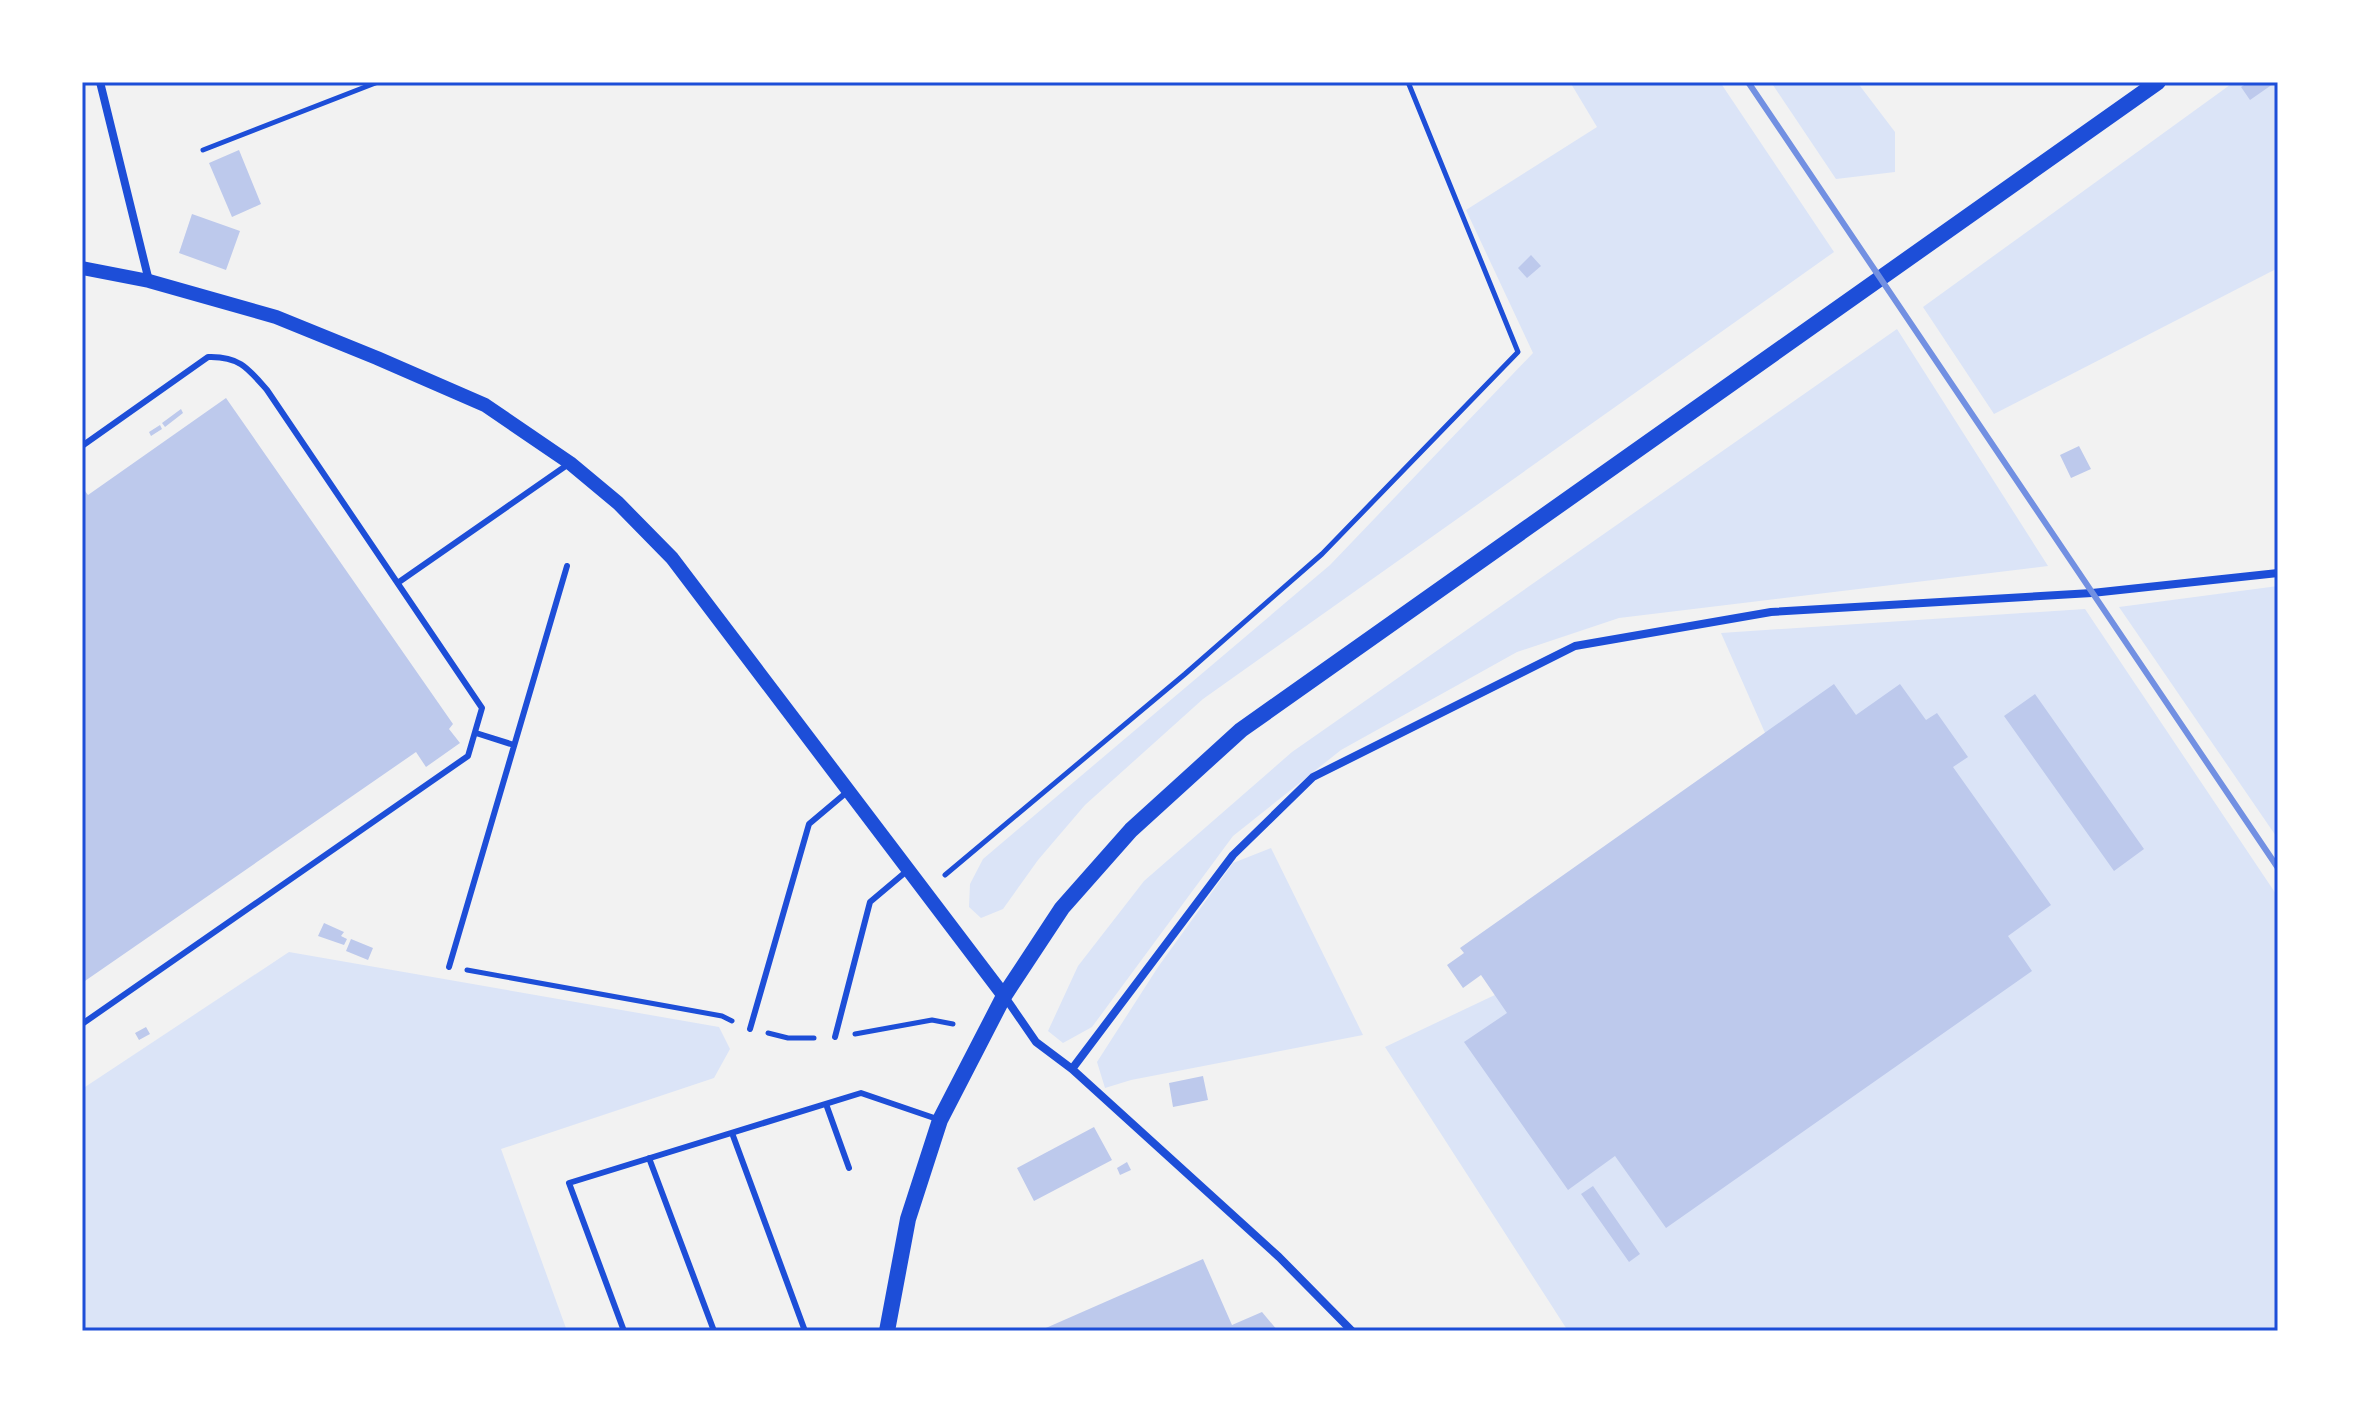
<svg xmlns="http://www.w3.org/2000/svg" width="2360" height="1413" font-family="'Exo 2',sans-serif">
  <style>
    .green { fill: #dbe4f7 }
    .building { fill: #bdc9ec }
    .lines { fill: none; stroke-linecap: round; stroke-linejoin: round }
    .path { stroke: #1d4ed8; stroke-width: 5 }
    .service { stroke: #1d4ed8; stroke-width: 6 }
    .minor { stroke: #1d4ed8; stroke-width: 8 }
    .tertiary { stroke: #1d4ed8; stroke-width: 14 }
    .secondary { stroke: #1d4ed8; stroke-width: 16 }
    .rail { stroke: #7290e2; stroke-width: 6 }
    .neatline { fill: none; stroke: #1d4ed8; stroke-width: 3 }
  </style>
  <rect width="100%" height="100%" fill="#f2f2f2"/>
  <path class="green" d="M1570,82H1720L1834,252L1203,699L1085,805L1038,860L1003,909L981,918L969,907L970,884L983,859L1330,565L1533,353L1466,210L1597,127Z
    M1771,82H1857L1895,132V172L1836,179Z
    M2234,82H2278V268L1994,414L1923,307Z
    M1897,329L2048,566L1619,618L1517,652L1341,750L1233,836L1092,1027L1063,1043L1048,1031L1078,966L1144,881L1292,752Z
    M2278,586V839L2119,607Z
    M2085,609L2278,897V1331H1568L1385,1047L1814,844L1721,633Z
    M1271,848L1363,1035L1131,1080L1105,1088L1097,1062L1158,967L1233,863Z
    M289,952L719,1027L730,1049L714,1078L501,1149L567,1331H82V1089Z"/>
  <path class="building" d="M2249,82H2272L2273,84L2250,100L2241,87Z
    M239,150L261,204L232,217L209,163Z
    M192,214L240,231L226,270L179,253Z
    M1531,255L1541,266L1527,278L1518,268Z
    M226,398L453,724L449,729L460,743L426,767L416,752L82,983V487L88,495Z
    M181,409L183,413L165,427L162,423Z
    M160,425L162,429L151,436L149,432Z
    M2079,446L2091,469L2071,478L2060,455Z
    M1834,684L1856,715L1900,684L1926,720L1937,713L1968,757L1953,767L2051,905L2008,936L2032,971L1666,1228L1615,1156L1568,1190L1464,1042L1507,1013L1481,975L1463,988L1447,965L1464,953L1460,948Z
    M2035,694L2144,849L2114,871L2004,716Z
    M324,923L344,932L341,936L347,939L344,945L318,936Z
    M351,939L373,948L368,960L346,951Z
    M146,1027L150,1034L139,1040L135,1033Z
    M1203,1076L1208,1100L1173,1107L1169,1083Z
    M1094,1127L1112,1160L1034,1201L1017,1168Z
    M1127,1162L1131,1170L1120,1175L1117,1168Z
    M1593,1186L1640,1254L1629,1262L1581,1194Z
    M1203,1259L1232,1325L1262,1312L1278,1331H1039Z"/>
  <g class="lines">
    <path class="path" d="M203,150L378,82
      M945,875L1185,674L1322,554L1518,352L1408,82
      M467,970L722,1016L732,1021
      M768,1033L788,1038H814
      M855,1034L932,1020L953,1024"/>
    <path class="service" d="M82,446L208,357C239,356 248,368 267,390L482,708L468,756L82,1024
      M399,582L570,463
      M476,733L514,745
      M449,967L567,566
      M750,1029L809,824L847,792
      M835,1037L870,902L908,870
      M826,1104L849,1168
      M732,1133L805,1331
      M649,1158L714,1331
      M624,1331L569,1183L861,1093L940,1120"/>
    <path class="minor" d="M100,82L149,281
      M1005,997L1036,1042L1072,1069L1279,1257L1352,1331
      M1072,1069L1233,855L1313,777L1575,646L1771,612L2092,593L2278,573"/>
    <path class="tertiary" d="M82,268L149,281L276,317L377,358L485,405L570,463L618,503L672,558L1004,996"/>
    <path class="secondary" d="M887,1331L908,1219L940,1120L1004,996L1062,908L1131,830L1241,730L2158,82"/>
    <path class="rail" d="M1748,82L2278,868"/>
  </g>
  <rect width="2360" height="1413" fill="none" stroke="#ffffff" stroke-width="168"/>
  <rect x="84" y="84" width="2192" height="1245" class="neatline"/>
</svg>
